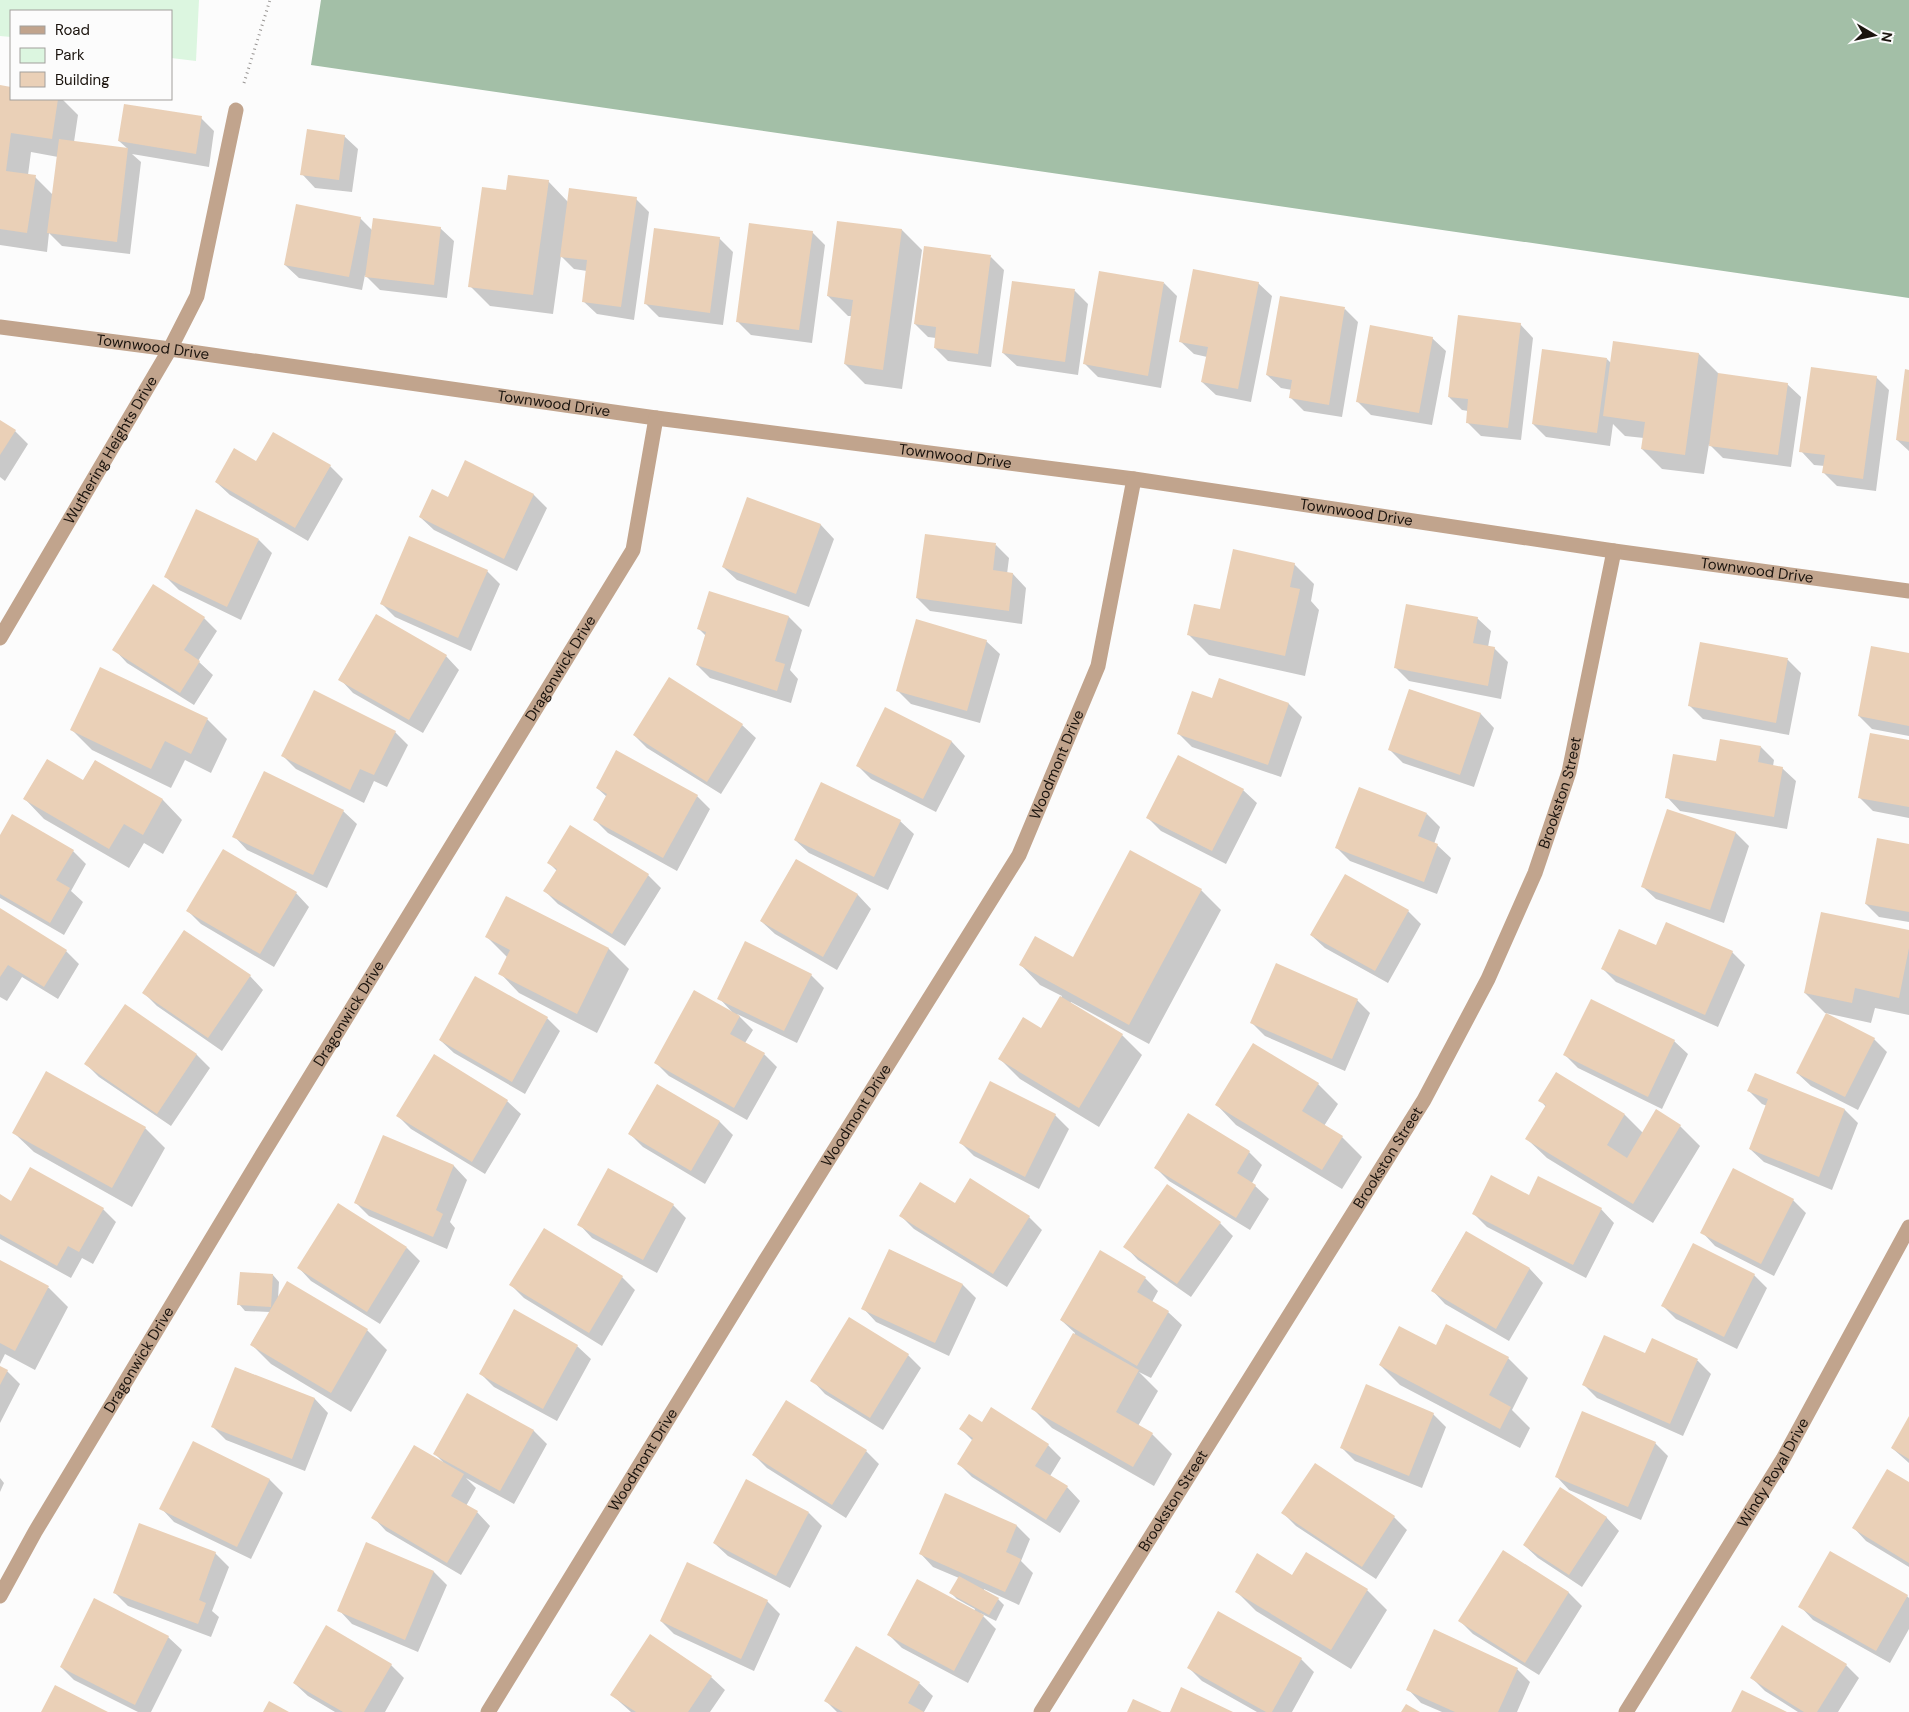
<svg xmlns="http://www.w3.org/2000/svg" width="1909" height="1712" font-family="'DM Sans',sans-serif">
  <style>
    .green { fill: #dcf6e0 }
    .forest { fill: #a3bfa7 }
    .shadow { fill: #0003; fill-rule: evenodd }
    .building { fill: #ead0b7 }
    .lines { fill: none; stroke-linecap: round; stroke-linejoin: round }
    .path { stroke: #989593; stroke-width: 3; stroke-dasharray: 1 4; stroke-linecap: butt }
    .minor { stroke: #c1a48d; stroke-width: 15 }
    .labels { text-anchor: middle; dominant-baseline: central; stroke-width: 4; stroke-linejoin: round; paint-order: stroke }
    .street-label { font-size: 15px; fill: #1a130d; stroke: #fcfcfc }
  </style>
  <rect width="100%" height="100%" fill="#fcfcfc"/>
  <path class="green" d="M0,0H199L196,61L171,58V11H11V37L0,36Z"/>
  <path class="forest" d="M321,0H1909V298L311,65Z"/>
  <path class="shadow" d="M0,86L11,88V99H62L78,115L74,142L128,149L119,141L201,118L214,131L209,167L132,154L141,162L130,254L62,246L49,233L47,252L0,245ZM31,152L58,157L53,195L35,177L28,175Z
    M344,136L358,149L352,192L315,188L302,174Z
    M548,181L568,202L636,199L649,212L634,320L597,314L583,301L587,271L574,269L561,256L553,314L490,306L470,286L507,191Z
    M360,218L372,230L440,228L454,241L447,298L380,290L365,275L362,290L299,278L285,265Z
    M838,222L902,230L922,250L902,389L865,384L845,364L852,316H848L828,296Z
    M812,232L825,245L812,343L751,335L738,322Z
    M719,238L733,252L723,325L659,317L646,304Z
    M991,257L1004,270L991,367L948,361L935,348L936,338L928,337L915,324Z
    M1013,282L1075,291L1088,304L1078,375L1017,366L1003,353Z
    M1164,283L1177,296L1161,388L1098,377L1085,364Z
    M1258,283L1272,296L1251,402L1216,395L1202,382L1207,357L1194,354L1180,341Z
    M1345,309L1358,322L1342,417L1304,411L1291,398L1292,390L1281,388L1267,375Z
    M1520,324L1533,338L1521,440L1481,436L1467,422L1468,411L1462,410L1449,397Z
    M1432,338L1446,351L1432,425L1371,415L1357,401Z
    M1699,354L1719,374L1787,384L1801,397L1791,467L1723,458L1709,444L1704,474L1662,469L1642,449L1644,438L1625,436L1613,424L1610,446L1546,437L1533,424L1607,359L1612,364Z
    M1909,371V451L1897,440Z
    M1876,377L1889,390L1876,491L1837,486L1824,473L1825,466L1814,465L1801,451Z
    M0,422L15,431L28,444L5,481L0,477Z
    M466,462L534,495L547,508L517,571L434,530L420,517L448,498Z
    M257,463L330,466L343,479L308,541L230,495L216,482Z
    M748,499L821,525L834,539L809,607L737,580L723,567Z
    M259,540L272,553L241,620L179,590L166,577Z
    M996,545L1009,558L1007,574H1013L1026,588L1022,624L930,611L917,598Z
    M1294,564L1314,584L1311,601L1319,610L1305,676L1209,655L1189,635L1221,611Z
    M487,571L500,584L471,651L395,617L382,604Z
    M377,616L446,656L459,670L423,733L353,693L340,679Z
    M789,617L802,630L790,670L798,679L791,703L710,678L697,665L706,636L698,628Z
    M204,618L217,631L198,661L213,675L194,705L127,663L114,649Z
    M1477,618L1491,631L1488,647L1494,648L1508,662L1501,699L1409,681L1396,668Z
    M986,641L1000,654L980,723L911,704L897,690Z
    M1701,644L1788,660L1801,673L1789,735L1703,719L1689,705Z
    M1909,654V736L1872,729L1859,716Z
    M1410,690L1481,714L1494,728L1474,787L1403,763L1390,750Z
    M1212,699L1289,704L1302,717L1281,777L1192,747L1178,733Z
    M886,709L952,742L965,756L936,812L871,779L858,766Z
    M207,719L227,739L211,773L185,760L171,788L92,750L72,730Z
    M742,725L756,738L721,794L647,748L634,735Z
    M395,732L408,745L387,787L374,781L364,803L296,769L283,756Z
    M1909,741V818L1873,811L1860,798Z
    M1761,747L1774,760L1773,766L1782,768L1796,781L1787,829L1680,811L1667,797L1717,763Z
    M95,761L163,800L182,820L163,854L144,843L129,868L44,819L25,799L83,781Z
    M597,788L697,796L710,809L677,871L608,833L594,819L607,797Z
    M1243,790L1257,803L1226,864L1161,831L1148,818Z
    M343,811L357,824L327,888L247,850L234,836Z
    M1668,811L1736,833L1749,846L1724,923L1656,899L1642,886Z
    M1427,814L1440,827L1434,844L1437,845L1451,858L1437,894L1350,861L1337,848Z
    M900,821L914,834L888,890L809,853L795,840Z
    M0,837L73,851L86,864L71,891L83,902L64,935L0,898Z
    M1909,846V922L1879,917L1866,904Z
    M796,860L858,895L871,909L837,970L775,934L761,921Z
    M549,863L648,875L661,888L625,946L558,904L545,891L557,871Z
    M1201,890L1221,910L1149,1044L1071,1002L1070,1004L1122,1035L1142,1055L1099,1127L1020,1079L1000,1059L1042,1029L1062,996L1040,985L1021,965L1073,958Z
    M296,893L309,907L274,967L201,924L188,911Z
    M507,897L609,949L629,969L597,1033L519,993L500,973L507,957L487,937Z
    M0,910L66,951L79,964L58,999L22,977L7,1001L0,997Z
    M1408,911L1421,924L1388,983L1325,948L1311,935Z
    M1909,931V1015L1875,1008L1871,1023L1825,1013L1805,993Z
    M1657,946L1732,952L1745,965L1718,1027L1616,982L1603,969Z
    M811,975L824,988L797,1043L737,1014L753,1030L745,1043L764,1054L777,1067L747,1120L669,1076L656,1063L733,1013L719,998Z
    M250,976L263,990L222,1051L157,1006L144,993Z
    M1357,1000L1370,1013L1345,1071L1265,1036L1252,1023Z
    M125,1006L197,1055L210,1068L171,1126L99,1077L86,1064Z
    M547,1018L560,1031L525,1094L454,1053L440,1040Z
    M1874,1039L1887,1052L1858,1110L1811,1086L1797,1073Z
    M1674,1041L1688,1054L1662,1109L1578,1068L1565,1055Z
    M434,1056L507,1101L521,1114L485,1174L411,1129L398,1116Z
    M1756,1075L1845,1110L1858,1123L1832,1190L1764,1162L1750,1149L1767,1106L1762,1104L1749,1091Z
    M991,1083L1055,1115L1069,1129L1039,1189L974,1156L961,1143Z
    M1318,1084L1338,1104L1324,1126L1342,1137L1362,1157L1342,1189L1236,1125L1217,1105Z
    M658,1086L720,1122L733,1135L705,1184L643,1147L630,1134Z
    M1540,1100L1625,1115L1643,1133L1680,1126L1700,1146L1653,1223L1547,1158L1527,1139L1546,1107Z
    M145,1128L165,1148L132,1207L34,1152L14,1133Z
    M384,1137L454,1166L467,1180L450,1222L455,1228L447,1249L369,1216L356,1203Z
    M1249,1152L1262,1165L1252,1183L1269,1199L1250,1230L1169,1181L1156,1168Z
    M0,1196L12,1203L103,1209L116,1222L93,1264L82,1258L71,1278L0,1239Z
    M1529,1197L1601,1209L1614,1223L1586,1278L1487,1227L1473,1213Z
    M1793,1200L1806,1213L1774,1276L1715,1246L1702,1232Z
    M673,1205L686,1218L657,1273L592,1238L579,1224Z
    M901,1216L1029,1217L1042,1230L1007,1287L914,1229Z
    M1220,1223L1233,1236L1191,1297L1138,1260L1125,1246Z
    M1466,1232L1530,1269L1543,1283L1509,1341L1445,1304L1432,1290Z
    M407,1248L420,1261L380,1324L311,1281L298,1267Z
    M890,1250L963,1285L976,1298L949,1356L876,1322L863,1308Z
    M0,1262L49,1288L68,1307L35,1370L5,1354L0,1364Z
    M273,1275L279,1282L278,1299L367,1330L387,1350L351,1412L271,1364L251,1344L270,1312L245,1311L239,1304Z
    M1754,1275L1767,1288L1737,1349L1676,1319L1663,1306Z
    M622,1277L635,1290L602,1346L524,1298L511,1285Z
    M1145,1278L1158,1291L1152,1302L1168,1312L1182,1325L1151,1378L1139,1372L1158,1391L1138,1426L1152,1434L1172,1454L1154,1486L1052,1428L1032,1408L1075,1333L1061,1320Z
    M1652,1340L1698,1361L1711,1374L1683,1436L1597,1398L1583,1384L1645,1355Z
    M577,1346L591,1359L557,1421L494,1387L480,1373Z
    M1436,1347L1508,1358L1528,1378L1512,1410L1530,1428L1520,1448L1400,1385L1380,1365Z
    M908,1355L921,1368L883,1430L825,1394L812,1380Z
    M0,1367L7,1371L20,1384L0,1423Z
    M236,1368L315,1399L328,1413L305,1471L226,1440L213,1427Z
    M468,1395L534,1431L547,1444L514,1504L466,1478L476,1488L466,1506L477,1512L490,1526L461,1575L386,1531L373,1517L443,1462L435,1454Z
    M1433,1414L1446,1427L1422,1488L1355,1461L1341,1447Z
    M1909,1418V1463L1892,1448Z
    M982,1424L1048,1445L1061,1458L1050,1476L1067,1487L1080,1501L1060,1533L972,1477L959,1464L973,1441L961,1429Z
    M193,1443L270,1480L283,1493L251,1559L174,1522L161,1508Z
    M1655,1443L1668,1456L1641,1520L1569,1490L1556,1476Z
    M866,1451L879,1464L846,1518L767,1468L754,1455Z
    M0,1478L4,1483L0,1492Z
    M1909,1484V1567L1866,1541L1853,1527Z
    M946,1495L1017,1526L1030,1539L1021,1561L1033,1573L1019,1605L984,1589V1591L998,1599L1004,1605L996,1621L980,1613L996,1629L968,1683L902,1648L889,1635L974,1611L975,1609L957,1599L951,1593L959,1578L933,1567L920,1553Z
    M809,1513L822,1526L790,1588L728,1556L714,1543Z
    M1283,1513L1394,1517L1407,1530L1376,1579L1296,1526Z
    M1606,1517L1619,1531L1582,1587L1538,1558L1524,1545Z
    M367,1544L434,1572L447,1585L418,1652L352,1624L339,1610Z
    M1503,1552L1569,1593L1582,1606L1539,1675L1473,1634L1460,1621Z
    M215,1553L229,1567L212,1611L219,1617L211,1637L128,1606L115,1593Z
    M1293,1577L1367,1590L1387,1610L1351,1669L1256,1611L1236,1591Z
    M1907,1596L1909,1598V1629L1890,1663L1813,1620L1800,1606Z
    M767,1601L780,1614L754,1671L674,1634L661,1621Z
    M168,1637L182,1650L151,1712H138L74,1680L61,1667Z
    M1301,1659L1314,1672L1292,1712H1257L1202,1681L1189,1668Z
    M391,1665L404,1678L385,1712H335L308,1696L294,1683Z
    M1846,1665L1859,1678L1838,1712H1798L1765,1691L1752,1678Z
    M1517,1669L1530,1682L1517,1712H1442L1421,1703L1408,1689Z
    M711,1677L725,1690L710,1712H631L612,1695Z
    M919,1683L933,1696L924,1712H837L826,1701Z"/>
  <path class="building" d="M0,85L11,87V99H58L52,139L11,133L6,171L36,175L27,233L0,229Z
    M124,104L202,116L196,154L118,141Z
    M307,129L345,135L339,180L300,175Z
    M59,139L128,148L117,242L47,233Z
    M508,175L549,180L533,295L468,287L482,187L506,190Z
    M569,188L637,197L621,307L582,302L587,260L560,257Z
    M296,204L361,217L349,277L284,265Z
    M373,218L441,227L434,285L365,277Z
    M837,221L902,229L883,370L844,364L853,300L827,296Z
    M749,223L813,231L799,330L736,322Z
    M654,228L720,237L710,313L644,304Z
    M924,246L991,255L978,354L934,348L936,327L914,324Z
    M1193,269L1259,282L1238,389L1201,382L1208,347L1179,342Z
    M1099,271L1164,282L1148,376L1083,364Z
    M1012,281L1075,289L1065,362L1002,353Z
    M1280,296L1345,307L1329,405L1289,398L1292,380L1266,375Z
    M1458,315L1521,323L1508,428L1466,423L1468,399L1448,397Z
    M1370,325L1433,337L1419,413L1356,402Z
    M1613,341L1699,353L1685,455L1641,449L1645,422L1603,416Z
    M1542,349L1607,358L1597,433L1532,424Z
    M1811,367L1877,376L1863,479L1822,473L1825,455L1799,452Z
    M1905,369L1909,370V442L1896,440Z
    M1718,373L1788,383L1778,455L1709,446Z
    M0,420L16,430L0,455Z
    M273,432L331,465L295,528L215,482L234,448L256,461Z
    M465,460L534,494L504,559L419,517L432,489L448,497Z
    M747,497L821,524L796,594L722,567Z
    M196,509L259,539L227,607L164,577Z
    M925,534L996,543L993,570L1013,573L1009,611L916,598Z
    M409,536L488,570L458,638L380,604Z
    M1233,549L1295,563L1290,587L1300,589L1285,656L1187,635L1194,604L1220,609Z
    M153,584L205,617L184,650L200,661L180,693L112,650Z
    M709,591L789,616L775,661L785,664L777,691L696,665L706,632L697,629Z
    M1406,604L1478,617L1473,643L1495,647L1488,686L1394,668Z
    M376,614L447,655L409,720L338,680Z
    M916,619L987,640L967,711L896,691Z
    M1700,642L1788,658L1776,723L1688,706Z
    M1871,646L1909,653V726L1858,716Z
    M100,667L208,718L191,754L165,741L151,769L70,730Z
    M669,677L743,724L707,782L633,735Z
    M1219,678L1289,703L1268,765L1177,734L1192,691L1212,698Z
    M1409,689L1481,713L1460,775L1388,750Z
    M314,690L396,731L374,775L360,769L350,790L281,756Z
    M885,707L952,741L923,799L856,766Z
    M1870,733L1909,740V807L1858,798Z
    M1720,739L1761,746L1758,762L1783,767L1774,817L1665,798L1673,754L1716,761Z
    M616,750L698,795L663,858L593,820L607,794L596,788Z
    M1178,755L1244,789L1212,851L1146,818Z
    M47,759L83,780L95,760L163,799L143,835L124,824L109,849L23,799Z
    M264,771L344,810L313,875L232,837Z
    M821,782L901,820L874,877L794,840Z
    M1359,787L1427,813L1418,836L1438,844L1424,882L1335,848Z
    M1667,809L1736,832L1710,910L1641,887Z
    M12,814L74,850L56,880L70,888L50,923L0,894V835Z
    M570,825L649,874L612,934L543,891L557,869L547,863Z
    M1877,838L1909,844V912L1865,904Z
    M223,849L297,892L260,954L186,911Z
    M1130,850L1202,889L1129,1025L1019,965L1035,936L1073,957Z
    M796,859L858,894L823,957L760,921Z
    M1345,874L1409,910L1375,971L1310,935Z
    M506,896L609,948L577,1014L498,974L510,950L485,937Z
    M0,908L67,950L44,987L8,965L0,977Z
    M1821,912L1909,930V948L1899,998L1855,988L1852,1003L1804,993Z
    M1666,922L1733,951L1705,1015L1601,969L1619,929L1656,945Z
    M184,930L251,975L208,1038L142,993Z
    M745,941L812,974L784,1031L717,999Z
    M1276,963L1358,999L1332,1059L1250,1023Z
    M475,976L548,1017L512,1082L439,1040Z
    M694,990L740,1016L730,1034L765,1053L734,1108L654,1063Z
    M1060,996L1123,1034L1079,1108L998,1059L1023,1017L1041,1028Z
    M1591,999L1675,1040L1648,1097L1563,1055Z
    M125,1004L197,1054L157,1114L84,1064Z
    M1826,1013L1875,1038L1845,1097L1796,1073Z
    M1253,1043L1319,1083L1302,1111L1343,1136L1322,1170L1215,1105Z
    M434,1054L508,1100L472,1162L396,1116Z
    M46,1071L146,1127L112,1188L12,1133Z
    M1556,1072L1625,1114L1607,1145L1627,1158L1656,1109L1681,1125L1633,1204L1525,1139L1546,1105L1538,1101Z
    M1755,1073L1845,1109L1819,1177L1749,1149L1768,1099L1747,1091Z
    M990,1081L1056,1114L1025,1177L959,1143Z
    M657,1084L720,1121L691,1171L628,1134Z
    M1188,1113L1250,1151L1237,1173L1256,1185L1236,1218L1154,1168Z
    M383,1135L454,1165L436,1210L443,1214L433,1237L354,1203Z
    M30,1167L104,1208L79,1252L68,1246L57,1266L0,1234V1194L11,1201Z
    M608,1168L674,1204L643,1260L577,1225Z
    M1733,1168L1794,1199L1761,1264L1700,1233Z
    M1491,1175L1529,1195L1538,1176L1602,1208L1573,1265L1472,1214Z
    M970,1178L1030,1216L993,1274L899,1216L920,1182L955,1203Z
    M1167,1184L1221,1222L1177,1284L1123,1247Z
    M338,1203L407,1247L367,1312L297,1268Z
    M544,1228L623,1276L589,1333L509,1285Z
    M1466,1231L1530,1268L1496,1329L1431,1291Z
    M1693,1243L1755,1274L1724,1337L1661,1306Z
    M889,1249L963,1284L935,1343L861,1309Z
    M1100,1250L1146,1277L1137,1292L1169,1311L1137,1366L1060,1320Z
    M0,1260L49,1286L15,1351L0,1343Z
    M240,1272L273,1274L271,1307L237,1305Z
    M287,1281L368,1329L331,1393L250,1345Z
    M514,1309L578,1345L543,1409L479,1374Z
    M849,1317L909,1354L870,1418L810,1381Z
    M1446,1324L1509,1357L1489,1395L1511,1407L1500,1429L1379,1365L1399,1326L1436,1345Z
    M1073,1333L1139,1370L1116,1412L1153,1433L1133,1467L1031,1409Z
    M1604,1335L1645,1353L1652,1338L1698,1359L1670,1424L1582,1385Z
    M0,1366L8,1370L0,1385Z
    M235,1367L315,1398L292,1459L211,1427Z
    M1366,1384L1434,1413L1409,1476L1340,1448Z
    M467,1393L534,1430L500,1491L433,1454Z
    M786,1400L867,1450L832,1505L752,1455Z
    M991,1407L1049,1444L1035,1466L1068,1486L1046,1520L957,1464L973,1438L959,1429L969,1414L982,1422Z
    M1582,1411L1656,1442L1628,1507L1555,1477Z
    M1909,1416V1459L1891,1448Z
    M193,1441L270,1479L237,1547L159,1509Z
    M414,1445L464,1474L451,1496L478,1511L447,1563L371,1518Z
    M1315,1463L1395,1516L1362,1567L1281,1513Z
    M1887,1469L1909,1482V1563L1852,1528Z
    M746,1479L809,1512L776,1576L713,1543Z
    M1560,1487L1607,1517L1569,1575L1523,1545Z
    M945,1493L1017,1525L1006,1552L1021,1559L1005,1592L919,1554Z
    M139,1523L216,1552L199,1600L206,1603L198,1624L113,1593Z
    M366,1542L434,1571L405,1640L337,1611Z
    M1503,1550L1569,1592L1525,1663L1458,1621Z
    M1830,1551L1908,1595L1876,1651L1798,1607Z
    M1306,1552L1368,1589L1331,1650L1235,1592L1257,1553L1292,1575Z
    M687,1562L768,1600L741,1659L660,1621Z
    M959,1576L999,1598L989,1615L949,1593Z
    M917,1579L984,1615L954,1671L887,1635Z
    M94,1598L169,1636L135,1705L60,1667Z
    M1218,1611L1302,1658L1272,1712H1266L1187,1668Z
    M326,1625L392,1664L364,1712H343L293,1683Z
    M1782,1625L1847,1664L1817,1712H1804L1750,1678Z
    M1434,1629L1518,1668L1498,1712H1455L1406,1690Z
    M650,1634L712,1676L688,1712H636L610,1695Z
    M856,1646L920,1682L908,1703L924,1712H843L824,1701Z
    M55,1685L108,1712H41Z
    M1181,1687L1233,1712H1170Z
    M1742,1690L1787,1712H1731Z
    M1133,1699L1162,1712H1127Z
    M269,1701L289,1712H263Z
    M1406,1704L1420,1712H1401Z"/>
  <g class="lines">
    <path class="path" d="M244,83L270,0"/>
    <g class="minor">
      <path id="s1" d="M0,327L170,349L656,418L1134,479L1614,551L1909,591"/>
      <path id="s2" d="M0,638L170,349L197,296L236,110"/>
      <path id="s3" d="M0,1596L35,1532L259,1160L633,550L656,418"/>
      <path id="s4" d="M488,1712L765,1261L1019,855L1098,666L1134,479"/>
      <path id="s5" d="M1041,1712L1424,1100L1488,979L1535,873L1569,772L1614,551"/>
      <path id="s6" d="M1626,1712L1783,1459L1909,1227"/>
    </g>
  </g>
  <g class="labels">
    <g class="street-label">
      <text stroke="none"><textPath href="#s1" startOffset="154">Townwood Drive</textPath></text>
      <text stroke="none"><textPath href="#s1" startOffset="559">Townwood Drive</textPath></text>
      <text stroke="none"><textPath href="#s2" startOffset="218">Wuthering Heights Drive</textPath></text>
      <text stroke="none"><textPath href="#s1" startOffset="964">Townwood Drive</textPath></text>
      <text stroke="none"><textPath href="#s1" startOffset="1369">Townwood Drive</textPath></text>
      <text stroke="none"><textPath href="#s1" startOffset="1774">Townwood Drive</textPath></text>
      <text stroke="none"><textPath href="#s3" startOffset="1084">Dragonwick Drive</textPath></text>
      <text stroke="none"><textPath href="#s4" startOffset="1106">Woodmont Drive</textPath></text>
      <text stroke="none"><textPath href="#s5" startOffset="1059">Brookston Street</textPath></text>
      <text stroke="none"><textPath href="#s3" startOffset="679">Dragonwick Drive</textPath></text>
      <text stroke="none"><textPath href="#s4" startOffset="701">Woodmont Drive</textPath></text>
      <text stroke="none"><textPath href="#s5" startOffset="654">Brookston Street</textPath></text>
      <text stroke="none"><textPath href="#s3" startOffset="274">Dragonwick Drive</textPath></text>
      <text stroke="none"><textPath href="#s4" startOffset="296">Woodmont Drive</textPath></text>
      <text stroke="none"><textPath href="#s6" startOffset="281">Windy Royal Drive</textPath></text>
      <text stroke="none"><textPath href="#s5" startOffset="249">Brookston Street</textPath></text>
    </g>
  </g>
  <rect x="10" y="10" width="162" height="90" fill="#fcfcfc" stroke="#a29f9c"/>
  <rect x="20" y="26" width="25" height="8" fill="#c1a48d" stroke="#a29f9c"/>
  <text x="55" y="35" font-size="15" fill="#1a130d">Road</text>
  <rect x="20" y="48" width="25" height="15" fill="#dcf6e0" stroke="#a29f9c"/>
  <text x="55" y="60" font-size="15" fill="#1a130d">Park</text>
  <rect x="20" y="72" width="25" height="15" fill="#ead0b7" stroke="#a29f9c"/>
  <text x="55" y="85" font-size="15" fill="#1a130d">Building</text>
  <g transform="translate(1874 35) rotate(99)" stroke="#fcfcfc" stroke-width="4" paint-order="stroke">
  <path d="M0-4L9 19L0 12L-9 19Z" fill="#1a130d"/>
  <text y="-8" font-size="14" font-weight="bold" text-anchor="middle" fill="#1a130d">N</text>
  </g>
</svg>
